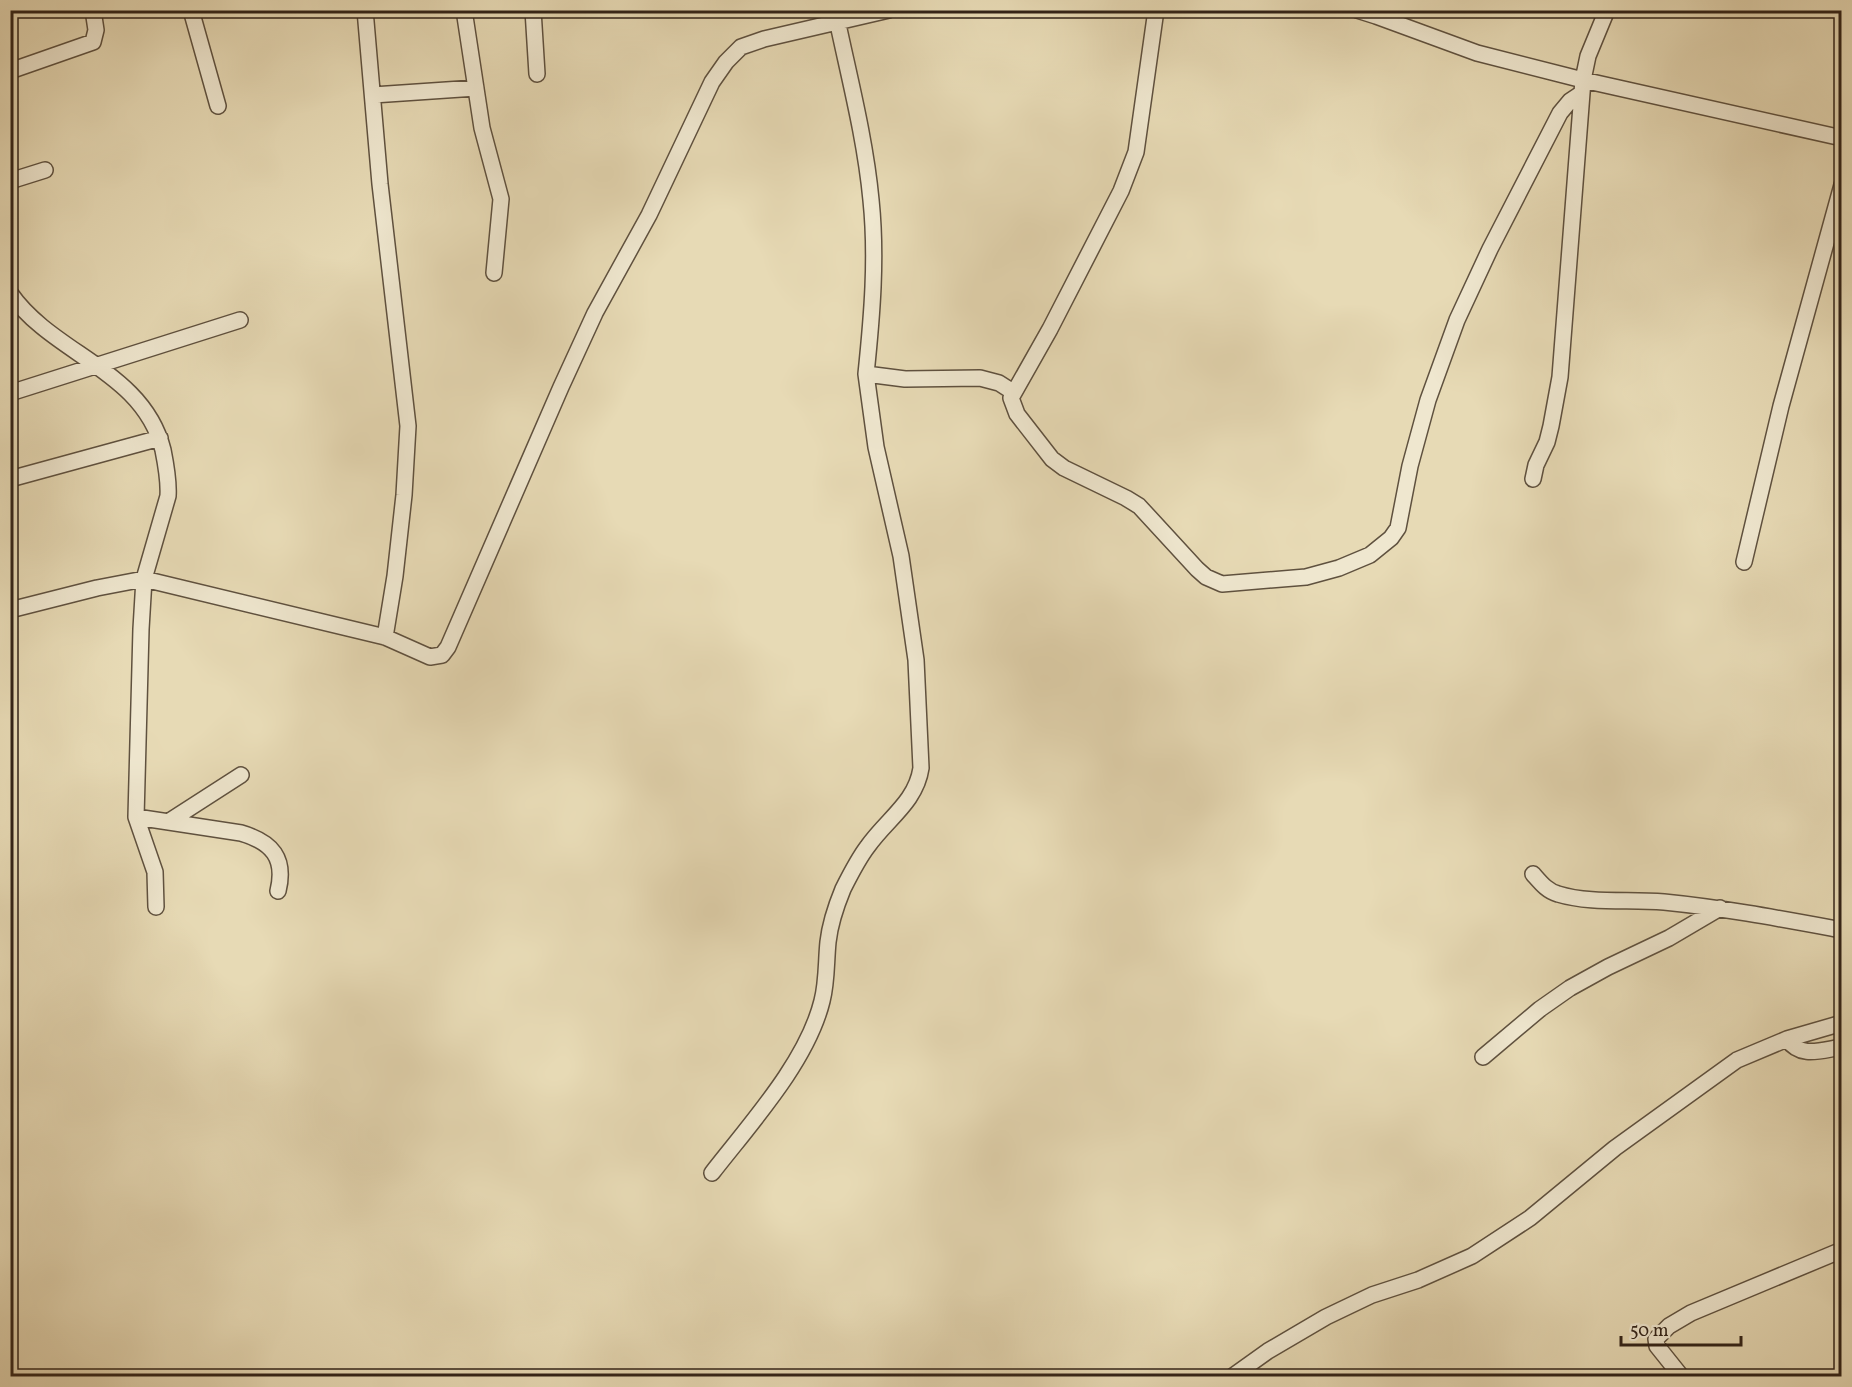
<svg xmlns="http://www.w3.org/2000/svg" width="1852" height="1387" font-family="Vollkorn,serif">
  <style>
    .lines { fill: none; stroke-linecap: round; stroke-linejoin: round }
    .minor-casing { stroke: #5f513f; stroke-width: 18 }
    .minor { stroke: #efe7cf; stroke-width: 15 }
  </style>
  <rect width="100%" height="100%" fill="#e7dab5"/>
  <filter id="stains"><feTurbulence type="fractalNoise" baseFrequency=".00333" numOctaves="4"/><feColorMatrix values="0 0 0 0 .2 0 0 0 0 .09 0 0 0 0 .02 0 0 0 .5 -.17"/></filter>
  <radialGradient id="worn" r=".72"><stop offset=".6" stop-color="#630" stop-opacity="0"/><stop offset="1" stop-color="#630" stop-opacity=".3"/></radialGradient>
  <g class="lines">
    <g class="minor-casing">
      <path id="minor" d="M191,10L218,106
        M365,10L380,184L408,426L404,495L395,576L385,637
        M464,10L482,128L501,199L494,273
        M533,10L537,74
        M835,10C848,73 865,136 871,200C877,258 872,316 866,374L905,379L980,378L999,383L1013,392
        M1156,10L1136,152L1121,191L1050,329L1011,398L1017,414L1052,459L1064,468L1126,498L1139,506L1197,569L1206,577L1222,584L1306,577L1339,568L1370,555L1391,538L1398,528L1410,466L1428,400L1457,320L1490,249L1560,113L1570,101L1582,93
        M1357,10L1376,16L1378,10
        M1376,16L1477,53L1583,80L1842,138
        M10,71L93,42L96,30L93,10
        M373,95L476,88
        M10,181L45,170
        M10,293C53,355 143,370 163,450C166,465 169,481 168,496L144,579L141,629L136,817L155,872L156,907
        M10,393L240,320
        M10,479L160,438
        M1533,479L1536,465L1547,442L1551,426L1560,377L1583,80L1588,56L1607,10
        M1744,562L1781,406L1842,185
        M10,610L97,588L144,579L385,637L430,657L442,655L448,647L561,387L595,313L649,215L712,82L726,62L741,47L764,39L889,10
        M136,817L241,833C272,842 286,858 278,891
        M168,822L241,775
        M1533,874C1541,883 1547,891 1558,894C1591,904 1629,899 1664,902C1724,908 1782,919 1842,930
        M1787,1039C1801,1059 1821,1050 1842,1047
        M1483,1057L1540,1009L1570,988L1608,967L1669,938L1720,908
        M712,1173C750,1124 807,1062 822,1001C827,982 826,962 828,942C830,924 836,906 843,889C850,875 858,859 868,846C887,819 916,802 921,768L916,660L901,556L876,447L866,374
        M1233,1376L1268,1351L1326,1317L1372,1295L1418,1280L1472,1256L1530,1218L1615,1148L1737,1060L1787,1039L1842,1023
        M1681,1376L1657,1346L1656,1339L1669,1326L1691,1313L1842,1250"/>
    </g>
    <use href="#minor" class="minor"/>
  </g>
  <rect width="1852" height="1387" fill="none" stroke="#e7dab5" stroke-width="36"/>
  <rect x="12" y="12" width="1828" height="1363" fill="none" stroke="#322318" stroke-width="3"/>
  <rect x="18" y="18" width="1816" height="1351" fill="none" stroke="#322318" stroke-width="1.5"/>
  <path d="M1621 1336v9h120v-9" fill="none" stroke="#322318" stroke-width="3"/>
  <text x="1630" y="1336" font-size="18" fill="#322318" stroke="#efe7cf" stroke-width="4.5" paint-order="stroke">50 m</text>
  <rect width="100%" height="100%" filter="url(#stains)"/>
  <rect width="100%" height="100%" fill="url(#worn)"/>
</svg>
